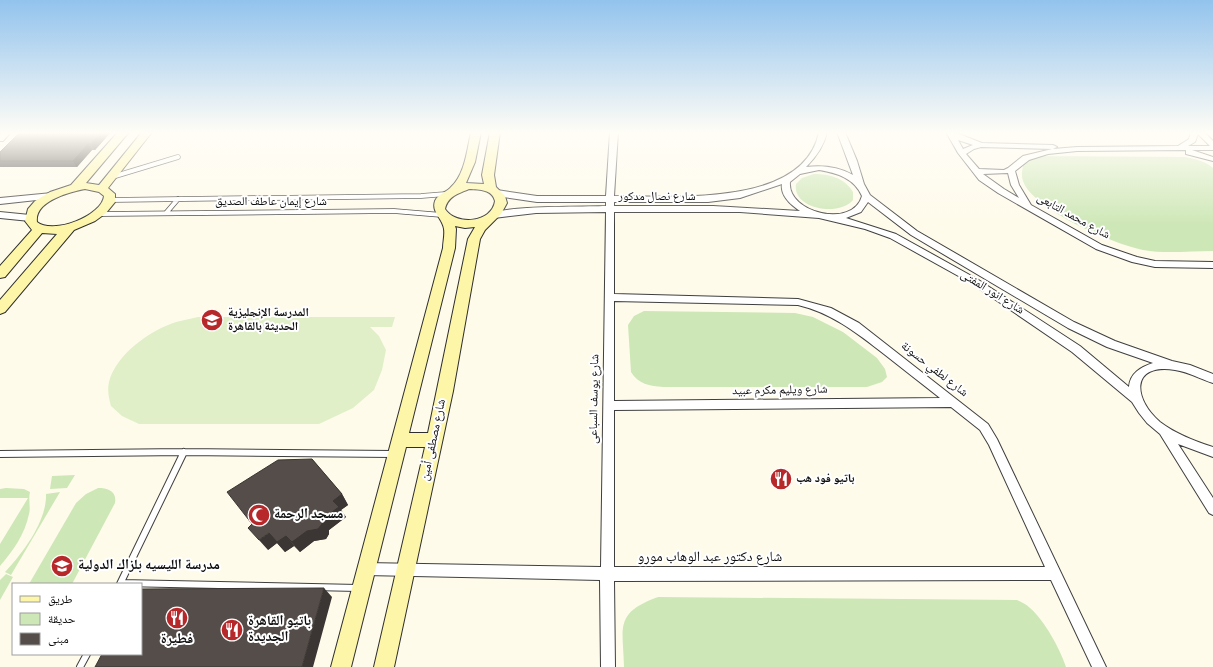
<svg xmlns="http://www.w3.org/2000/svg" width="1213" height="667" font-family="Georgia,'Noto Naskh Arabic',serif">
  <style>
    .green { fill: #cee7b7 }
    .pitch { fill: #e0efc8 }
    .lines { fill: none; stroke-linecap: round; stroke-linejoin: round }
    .lane-far1-casing { stroke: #3f3f3f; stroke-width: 5.5 }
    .lane-casing { stroke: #3f3f3f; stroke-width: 8 }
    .street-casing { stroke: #3f3f3f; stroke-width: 2 }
    .secondary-casing { stroke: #2e2e2e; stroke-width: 2 }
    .lane-far1 { stroke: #fff; stroke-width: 4 }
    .lane { stroke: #fff; stroke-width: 6 }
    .street { fill: #fff; fill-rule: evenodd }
    .secondary { fill: #fdf6a8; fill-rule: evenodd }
    .wall { fill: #48423f }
    .shaded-wall { fill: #3b3633 }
    .building { fill: #544d49; stroke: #3b3633 }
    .labels { text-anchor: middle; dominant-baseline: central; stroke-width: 4; stroke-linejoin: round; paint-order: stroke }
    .street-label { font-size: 12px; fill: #0c0c0c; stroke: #fff }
    .poi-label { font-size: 12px; font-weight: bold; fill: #0c0c0c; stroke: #fff; text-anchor: start }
    .near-poi-label { font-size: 14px; font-weight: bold; fill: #0c0c0c; stroke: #fff; text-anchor: start }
    .near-street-label { font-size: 14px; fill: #0c0c0c; stroke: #fff }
  </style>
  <rect width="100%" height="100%" fill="#fefbeb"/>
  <path class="green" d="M1035,156L1185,157C1195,159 1205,161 1213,168V251C1190,251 1165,254 1143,250C1114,244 1033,210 1023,181C1021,175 1022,170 1024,163Z
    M814,174C829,174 845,178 853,192V200C839,217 792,209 796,184L802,178Z
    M644,311L795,313L813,317L843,332L877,358L885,369L887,377L882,382L867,387H663C650,386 638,384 631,372L628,325L634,316Z
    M75,475L67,488L50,489L52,476Z
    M6,488L24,489L30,492C28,500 31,507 29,514C25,534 13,551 0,566V544L28,498H0V489Z
    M98,488C108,488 117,491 115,503L72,584H29L76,503L86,494Z
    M60,492L11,575L5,572C23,553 47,521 46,494Z
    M6,574L13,577L0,600V580Z
    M658,597L1017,600C1021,602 1026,604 1030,608C1045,621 1060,649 1066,667H624C623,627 614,613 658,597Z"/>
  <path class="pitch" d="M198,317H395L392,327H370L379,336L386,350L382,370L374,390L353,408L319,424H139L122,416L111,406C109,399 107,390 109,382C116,354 151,330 176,322C183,320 191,319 198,317Z"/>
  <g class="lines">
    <g class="lane-far1-casing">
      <path id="lane-far1" d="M112,177L178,157
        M110,200L421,196L446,194
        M166,213L178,199
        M100,214L394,211L442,215"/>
    </g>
    <g class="lane-casing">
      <path id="lane" d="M0,454L184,452L393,454
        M121,583L358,588
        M120,584L184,452
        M80,667L87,654"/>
    </g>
    <g class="street-casing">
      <path id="street" d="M3,132H11L3,141H0V135Z
        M610,132H618L614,196C672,196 804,208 819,132H827C824,146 816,157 806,167C822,165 839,167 853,175L837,132H845L857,161L864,184L870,195L917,231L1074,322L1115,341L1172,361L1190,365L1213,374V383C1200,379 1189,372 1175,370C1130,363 1133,399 1160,422C1176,434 1194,441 1213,447V457L1178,444L1213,498V515L1209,513L1160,434L1147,423L1139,413L1132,402L1072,352L971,283L890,238L865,229L819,218L740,212H614V294L798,299L831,308L859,323L988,424L997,439L1106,667H1092L1051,580L614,581L615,667H601L600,580L365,575L360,574L358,569L360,564L365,563L601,567L606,212L536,213L494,218L490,215C500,205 587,207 606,206V202H537L497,196L493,193L497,190L537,196H606ZM819,170C837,173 854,178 862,196C853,229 787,213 790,182L800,174ZM782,184C780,196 791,205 800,211L713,206H614V202H708L740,198ZM868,202L911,235L1068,328L1107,347L1153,363C1141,367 1130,373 1129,387L1080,346L977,279L896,234L846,218L861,212ZM614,301L798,305C832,313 857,333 884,354C902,368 921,383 940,398L614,401ZM951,407L980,430L989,445L1045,567H614V410Z
        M946,132H954L982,143L1053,145L1057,147L1053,149L1077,147L1178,146L1189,139L1191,132H1204L1213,141V150H1192L1213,157V161L1186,154V150L1077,151L1048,154L1029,160L1015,171L1019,185L1031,205L1102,245L1137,257L1155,261L1213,262V268L1155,267L1132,262L1096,249L998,193L979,180L958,153ZM1198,134L1210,146H1188L1195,142ZM958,140L973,145L963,149ZM981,147L1052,149L1023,156L1008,168L1004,170L979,169L966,154L974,149ZM1008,173L1011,185L1019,198L1004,189L983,174Z
        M52,193L56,196L55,198L0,204V198Z
        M0,212L30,215L34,218L30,221L0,218Z"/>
    </g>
    <g class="secondary-casing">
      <path id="secondary" d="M118,132H129L86,183L99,185L142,132H152L108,188L115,194V202L106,213L95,221L74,230L5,312L0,314V300L57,234L42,233L5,277L0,278V266L32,230L25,221L28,209L35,201L50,192L71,185ZM85,189L99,192L104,196C102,216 53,235 37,222C34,201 70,192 85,189Z
        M471,132H481L475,162L466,183L484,184L482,175L490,132H500L494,175L496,187L505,196L507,203L501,214L485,230L480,239L453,391L394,667H374L425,447H406L351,667H331L443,248C443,242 445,235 444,229C443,219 431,212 435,201C438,194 447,192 451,187C465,174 467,150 471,132ZM469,189C480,190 492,189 495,201C492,223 456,226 445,209C448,196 458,194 469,189ZM455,226L465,228L475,227L468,239L428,433H409L455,248L456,229Z"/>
    </g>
    <use href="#lane-far1" class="lane-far1"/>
    <use href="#lane" class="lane"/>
    <use href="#street" class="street"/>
    <use href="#secondary" class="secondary"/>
  </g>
  <path class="wall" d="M67,132H111L95,150H92L77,167H0V152Z
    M312,459L342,494L348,505L341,510L346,517L329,530V534L326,539L314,541L300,552L294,546L285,552L277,543L268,550Z"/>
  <path class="shaded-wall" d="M101,132H111L95,150L91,144Z
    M88,144L92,150L77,167L73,161Z
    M342,494L348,505L341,510L346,517L329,530V534L326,539L314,541L300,552L292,542L322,519L333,501Z
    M269,533L286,536L294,546L285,552L277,543L268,550L259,540Z
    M324,588L332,597L313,667H302Z"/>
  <path class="building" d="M20,132L67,133L101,132L91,144H88L73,161H0V152Z
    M312,459L342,494L333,501L339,507L322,519V524L318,529L307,531L292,542L286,536L277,542L269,533L259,540L248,528L252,524L227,492L278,460Z
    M324,588L302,667H95L102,654H141V589Z"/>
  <linearGradient id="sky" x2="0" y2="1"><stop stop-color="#92c3ed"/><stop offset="0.59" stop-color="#fffdf6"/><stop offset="1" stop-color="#fffdf6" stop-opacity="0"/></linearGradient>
  <rect width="1213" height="225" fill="url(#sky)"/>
  <defs>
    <g id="school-disc" transform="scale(1.15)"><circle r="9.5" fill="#b7282b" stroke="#fff"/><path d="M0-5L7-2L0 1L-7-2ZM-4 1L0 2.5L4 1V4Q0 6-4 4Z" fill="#fff"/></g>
    <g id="restaurant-disc" transform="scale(1.15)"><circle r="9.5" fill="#b7282b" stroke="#fff"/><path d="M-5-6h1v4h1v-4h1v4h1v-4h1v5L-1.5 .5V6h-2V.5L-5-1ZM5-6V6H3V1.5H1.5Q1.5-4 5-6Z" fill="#fff"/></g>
    <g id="mosque-disc" transform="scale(1.15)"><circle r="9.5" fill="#b7282b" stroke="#fff"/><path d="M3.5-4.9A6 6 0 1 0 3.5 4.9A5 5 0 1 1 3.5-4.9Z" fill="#fff"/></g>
  </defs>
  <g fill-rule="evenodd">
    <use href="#school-disc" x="212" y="320"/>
    <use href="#restaurant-disc" x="781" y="479"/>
    <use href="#mosque-disc" x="259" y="515"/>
    <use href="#school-disc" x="62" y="566"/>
    <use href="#restaurant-disc" x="177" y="618"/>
    <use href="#restaurant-disc" x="232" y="630"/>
  </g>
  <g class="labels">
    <g class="street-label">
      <text x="657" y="197">شارع نصال مدكور</text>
      <text x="271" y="202">شارع إيمان عاطف الصديق</text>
      <text transform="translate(1073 217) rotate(29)">شارع محمد التابعى</text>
      <text transform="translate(992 293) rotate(32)">شارع انور المفتى</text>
      <text transform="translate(934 370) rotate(38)">شارع لطفي حسونة</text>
      <text transform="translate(780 391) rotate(-1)">شارع ويليم مكرم عبيد</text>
      <text transform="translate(595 399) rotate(-89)">شارع يوسف السباعى</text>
      <text transform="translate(434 440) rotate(-78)">شارع مصطفى أمين</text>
    </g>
    <g class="poi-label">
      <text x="228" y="313">المدرسة الإنجليزية<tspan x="228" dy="14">الحديثة بالقاهرة</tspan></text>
      <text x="796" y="479">باتيو فود هب</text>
    </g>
    <g class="near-poi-label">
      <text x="274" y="515">مسجد الرحمة</text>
      <text x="78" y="566">مدرسة الليسيه بلزاك الدولية</text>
      <text x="248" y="622">باتيو القاهرة<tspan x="248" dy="16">الجديدة</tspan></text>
      <text x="177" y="640" text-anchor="middle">فطيرة</text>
    </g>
    <g class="near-street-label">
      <text x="710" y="558">شارع دكتور عبد الوهاب مورو</text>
    </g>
  </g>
  <rect x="12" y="583" width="130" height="72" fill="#ffffff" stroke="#9e9e9e"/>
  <rect x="20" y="596" width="20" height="6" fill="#fdf6a8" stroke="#9e9e9e"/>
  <text x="48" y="603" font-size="12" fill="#0c0c0c">طريق</text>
  <rect x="20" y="613" width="20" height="12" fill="#cee7b7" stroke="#9e9e9e"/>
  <text x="48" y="623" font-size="12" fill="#0c0c0c">حديقة</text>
  <rect x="20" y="633" width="20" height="12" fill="#544d49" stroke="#9e9e9e"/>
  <text x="48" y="643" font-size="12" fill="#0c0c0c">مبنى</text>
</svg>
